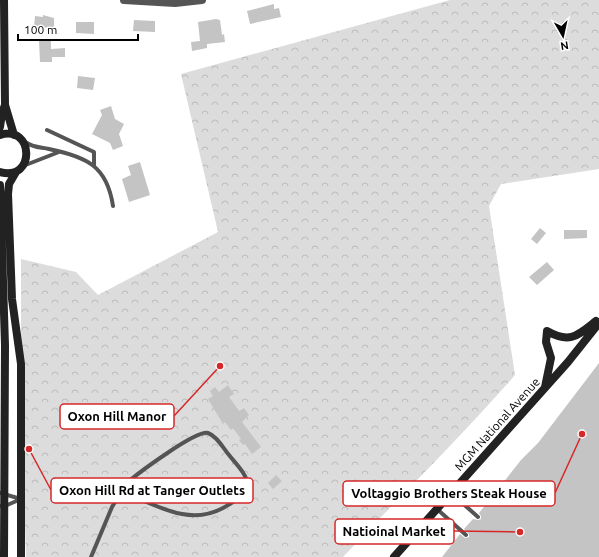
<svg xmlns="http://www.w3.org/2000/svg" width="599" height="557" font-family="Ubuntu,sans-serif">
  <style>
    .forest { fill: url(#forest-crowns) }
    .building { fill: #c4c4c4 }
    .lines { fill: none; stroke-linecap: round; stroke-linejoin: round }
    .lane { stroke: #555; stroke-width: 4 }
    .street { stroke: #555; stroke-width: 8 }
    .secondary { stroke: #222; stroke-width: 8 }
    .labels { text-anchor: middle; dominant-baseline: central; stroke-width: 3; stroke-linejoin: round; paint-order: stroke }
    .street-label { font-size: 12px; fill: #000; stroke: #fff }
    .leader { fill: none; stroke: #d62828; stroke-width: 1.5 }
    .callout-dot { fill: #d62828; stroke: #fff; stroke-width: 1.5 }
    .callout { fill: #fff; stroke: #d62828; stroke-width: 1.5 }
    .callout-label { font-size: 13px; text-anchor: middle; font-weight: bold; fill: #000 }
  </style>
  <defs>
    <pattern id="forest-crowns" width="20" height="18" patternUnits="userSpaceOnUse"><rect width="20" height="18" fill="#dcdcdc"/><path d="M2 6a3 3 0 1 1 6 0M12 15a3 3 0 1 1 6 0" fill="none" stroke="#bbb"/></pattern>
  </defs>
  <rect width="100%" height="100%" fill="#fff"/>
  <path class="forest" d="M450,0H599V169L501,184L489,206L515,375C460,438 400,496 343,557H26L21,399V259L76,272L98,295L218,232L181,74Z"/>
  <path class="building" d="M274,4V9L279,8L281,17L250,24L247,11Z
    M43,15L54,18V28L34,27L35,16L43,17Z
    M216,19L220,20L222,35L224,34L225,42L207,44V48L192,51L191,42L200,41L198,22Z
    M134,20L155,21V32L133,31Z
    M76,22H94V34L76,33Z
    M39,41H51V49L65,48V57H52V62H40Z
    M78,76L95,78L93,90L77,88Z
    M111,106L115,119L124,124L119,134L123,146L113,150L110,143L92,134L102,115L100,110Z
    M140,162L150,195L129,202L122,179L131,175L128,166Z
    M540,228L546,233L537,244L531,239Z
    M564,230H587V238L564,239Z
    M547,262L554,270L537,285L529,277Z
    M599,363V557H442L460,534L465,538L469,537V534L464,529L473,519L478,520L481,519V516L479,513L521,460L538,443Z
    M228,385L234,394L229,397L239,411L244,408L249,415L242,422L261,447L252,454L245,444L243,445L239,440L241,439L233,428L231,430L225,422L223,424L208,399L213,396L210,391L215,387L219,392Z
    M276,475L282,481L273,489L268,483Z"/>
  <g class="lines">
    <path class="lane" d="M47,130L94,152V166
      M25,142C34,148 40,147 49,149C87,157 107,166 113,206
      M23,166L59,152
      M0,493L21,499
      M451,493L478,517
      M0,506H5L21,499
      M437,509L466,535
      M91,557L112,507C117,498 123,489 129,481C140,472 196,430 208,433C217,436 223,448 229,455C236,464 247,474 248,486C242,496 233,503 223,508C188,527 155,504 122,492"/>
    <path class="street" d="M124,0L175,3L202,0"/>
    <path class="secondary" d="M4,0L5,105L14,135
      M0,127L2,113L5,105
      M0,135C34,124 36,182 0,172
      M16,172L9,184L8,194L12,299L21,364V557
      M0,185L5,345L4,557
      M545,387L551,358L546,342L547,331C570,344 577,336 596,321
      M394,557L568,362L599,323"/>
  </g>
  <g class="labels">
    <g class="street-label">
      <text transform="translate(497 424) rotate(-48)">MGM National Avenue</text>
    </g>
  </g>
  <path class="leader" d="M220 366L174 416M29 449L51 490M582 434L555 493M520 532L454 531"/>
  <g class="callout-dot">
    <circle cx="220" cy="366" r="4"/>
    <circle cx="29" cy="449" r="4"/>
    <circle cx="582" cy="434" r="4"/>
    <circle cx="520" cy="532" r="4"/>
  </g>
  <g class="callout">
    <rect x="60" y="404" width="114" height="25" rx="4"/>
    <rect x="51" y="478" width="202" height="25" rx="4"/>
    <rect x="343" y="481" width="212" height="25" rx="4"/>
    <rect x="335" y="519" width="119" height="25" rx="4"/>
  </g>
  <g class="callout-label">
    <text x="117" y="421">Oxon Hill Manor</text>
    <text x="152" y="495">Oxon Hill Rd at Tanger Outlets</text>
    <text x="449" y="498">Voltaggio Brothers Steak House</text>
    <text x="394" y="536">Natioinal Market</text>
  </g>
  <g transform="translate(563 36) rotate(171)" stroke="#ffffff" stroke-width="3" paint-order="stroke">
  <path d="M0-3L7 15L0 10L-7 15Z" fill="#000000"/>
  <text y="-6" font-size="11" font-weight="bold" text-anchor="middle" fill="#000000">N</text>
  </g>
  <path d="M18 34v6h120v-6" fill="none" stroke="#000000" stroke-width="2"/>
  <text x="24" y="34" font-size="12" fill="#000000" stroke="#ffffff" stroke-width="3" paint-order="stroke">100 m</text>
</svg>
